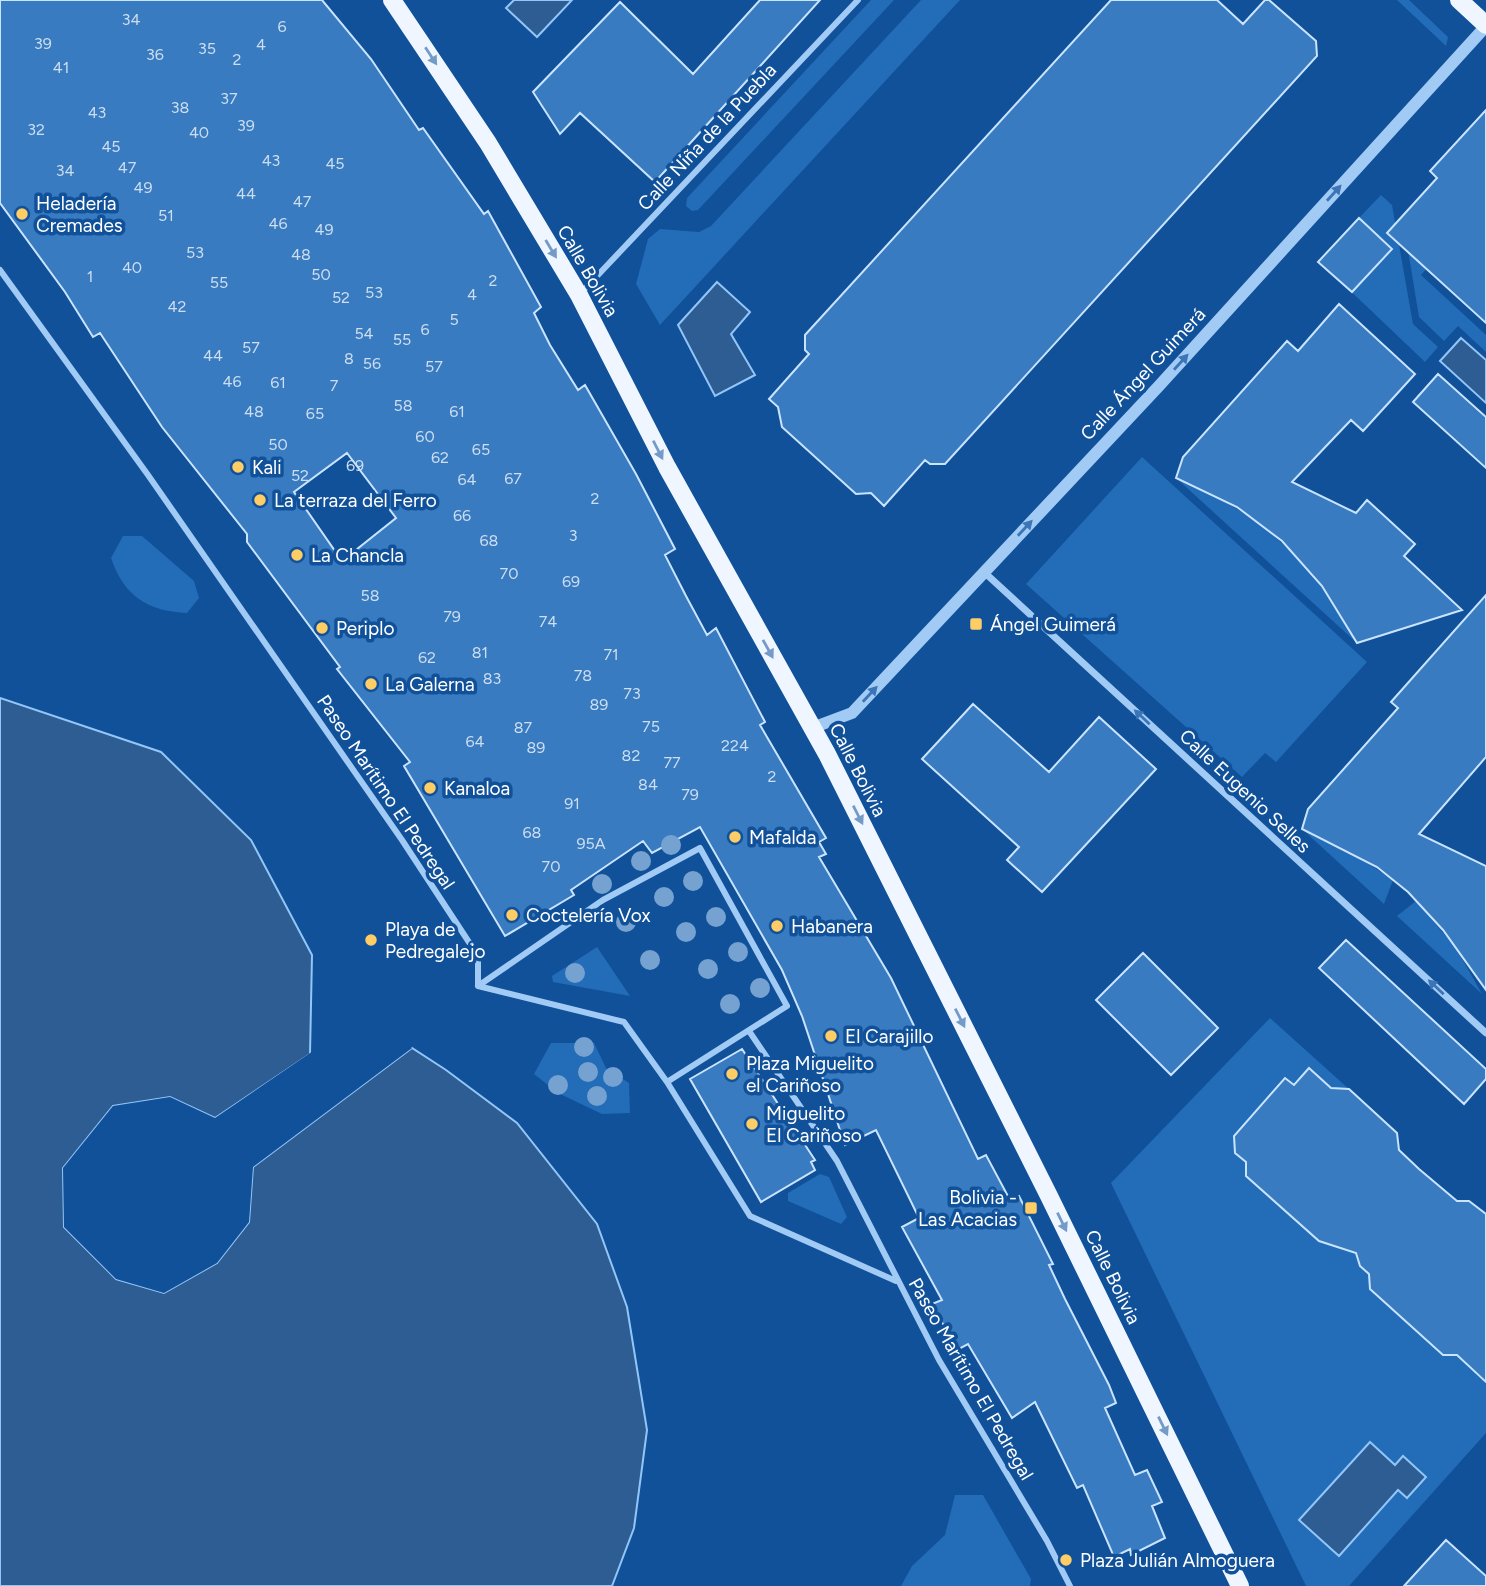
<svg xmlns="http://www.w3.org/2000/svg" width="1486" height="1586" font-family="Figtree,sans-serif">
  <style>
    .green { fill: #226cb8; fill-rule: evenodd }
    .water { fill: #2d5d92; stroke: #93c6f8; stroke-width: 2 }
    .pier { fill: #10519a }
    .building { fill: #387bc1; stroke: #cae4fe; stroke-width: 2; fill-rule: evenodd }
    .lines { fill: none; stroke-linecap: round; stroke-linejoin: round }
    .pedestrian { stroke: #a1caf5; stroke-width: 6 }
    .minor { stroke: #a1caf5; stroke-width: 7 }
    .tertiary { stroke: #a1caf5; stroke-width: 12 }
    .primary { stroke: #eff6ff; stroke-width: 18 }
    .tree { fill: #76a2d1 }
    .oneway { fill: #749bc7 }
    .oneway2 { fill: #3c75b5 }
    .poi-dot { fill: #ffcd65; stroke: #10519a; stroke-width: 2.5 }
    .labels { text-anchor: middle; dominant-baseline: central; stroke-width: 7; stroke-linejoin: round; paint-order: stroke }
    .number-label { font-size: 16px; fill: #cddef0 }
    .street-label { font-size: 19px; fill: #fff; stroke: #10519a }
    .poi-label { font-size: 19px; fill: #fff; stroke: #10519a; text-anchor: start }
  </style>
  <rect width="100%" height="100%" fill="#10519a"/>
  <path class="green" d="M871,0H894L698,210L692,211L686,206L687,198Z
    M921,0H960L660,325L636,284L648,239L660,229L699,232L711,226Z
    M1397,0H1409L1448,37L1446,46Z
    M1381,195L1392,205L1413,324L1438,347L1425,362L1341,282L1351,272L1361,282L1392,249L1359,218Z
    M1402,214L1443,251L1421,275L1486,335V352L1458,326L1444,341L1419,317Z
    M1142,457L1367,662L1276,762L1265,753L1242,777L1026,584Z
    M1176,478C1257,510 1317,565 1357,643Z
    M123,536H142L194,581L199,598L187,613C147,611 124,596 111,558Z
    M1302,829L1348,850L1393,880L1384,904Z
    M1416,901L1456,948L1482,994L1397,916Z
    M597,947L630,996L553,982L552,976Z
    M1270,1018L1350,1090L1340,1088L1336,1093L1309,1068L1294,1085L1285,1078L1233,1137L1239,1142L1237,1154L1343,1250L1350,1251L1354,1247L1359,1265L1373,1277V1291L1440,1352L1446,1355L1453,1351L1486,1363V1433L1349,1586H1306L1111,1183ZM1370,1443L1395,1466L1398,1490L1338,1556L1300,1520Z
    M551,1043H594L606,1068L629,1083L630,1113L602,1114L558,1093L534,1074Z
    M820,1174L829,1177L847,1217L841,1224L788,1201V1193Z
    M955,1495H983L1031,1579L1030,1586H901L912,1566L945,1535Z"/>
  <path class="water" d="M514,0H572L537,37L506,8Z
    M717,282L750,312L731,334L755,375L715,396L678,325Z
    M1461,338L1486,360V403L1440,361Z
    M0,698L161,752L251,840L312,955L310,1054L215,1118L170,1097L113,1106L63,1168L64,1227L116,1279L164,1293L217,1263L249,1222L253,1167L412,1048L446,1070L517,1123L597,1224L627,1307L647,1430L634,1528L612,1586H0Z
    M1370,1442L1395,1465L1403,1456L1426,1477L1407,1498L1398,1490L1339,1556L1299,1520Z"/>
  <path class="pier" d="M410,1046L412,1048L253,1167L249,1222L217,1263L164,1293L116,1279L64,1227L63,1168L113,1106L170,1097L215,1118L313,1051L312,1057L216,1122L170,1101L115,1109L67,1170V1225L118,1276L164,1290L215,1261L246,1221L250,1165Z"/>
  <path class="building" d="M0,0H322L371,59L419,130L423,128L484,214L488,211L541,307L534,313L550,345L578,390L585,385L636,474L675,549L665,555L686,596L707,635L716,628L765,722L760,725L826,838L819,842L826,854L819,857L891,978L978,1159L986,1155L1010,1200L1019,1196L1053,1264L1049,1265L1065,1299L1109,1385L1116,1403L1105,1408L1135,1475L1147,1470L1162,1502L1152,1506L1165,1538L1131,1555L1130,1549L1114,1557L1083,1485L1077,1488L1035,1402L1012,1418L968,1344L957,1350L932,1304L942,1300L902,1227L919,1218L876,1130L845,1145L802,1016L782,970L700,827L652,853L643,841L571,890L574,895L505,936L404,766L410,762L337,669L340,667L247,542V534L162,427L100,333L93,337L65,292L0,203ZM347,453L396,518L342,561L294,492Z
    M760,0H820L655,182L580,113L560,134L533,92L620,2L693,74Z
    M1111,0H1217L1243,24L1265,0H1269L1316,41L1317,56L945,464H930L925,460L884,506L871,493L856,494L782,427L778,407L769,399L809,354L805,350V335Z
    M1486,110V323L1387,233L1437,178L1430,171Z
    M1359,218L1392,249L1352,292L1318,262Z
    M1339,304L1415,374L1363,431L1351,420L1292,482L1356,513L1367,500L1415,544L1404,556L1462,610L1357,643L1322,586L1282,541L1237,507L1176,478L1183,457L1287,341L1298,351Z
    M1438,374L1486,417V468L1413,402Z
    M1486,595V757L1419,834L1486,866V990L1443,930L1408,892L1377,867L1302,829L1308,809L1398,708L1391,702Z
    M973,704L1049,772L1099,717L1156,769L1042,892L1007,860L1019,847L922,759Z
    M1346,940L1486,1069V1079L1464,1104L1319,968Z
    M1143,953L1218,1028L1171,1075L1096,1000Z
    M742,1049L815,1160L811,1162L815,1170L761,1202L690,1079Z
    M1309,1068L1331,1088L1349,1089L1397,1133L1399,1150L1419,1169L1457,1201H1469L1486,1214V1382L1457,1355H1443L1370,1289L1369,1274L1360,1266L1356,1253L1319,1241L1246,1176V1162L1235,1153L1234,1136L1285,1078L1294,1085Z
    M1446,1540L1486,1576V1586H1404Z"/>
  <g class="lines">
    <path class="pedestrian" d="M0,270L148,475L402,840L478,956V986L624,1022L667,1082L750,1216L896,1281
      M580,294L858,0
      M478,986L603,900L700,848L787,1006L667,1082
      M749,1031L837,1161L939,1360L1047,1541L1070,1586"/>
    <path class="minor" d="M984,572L1486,1033"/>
    <path class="tertiary" d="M812,728L852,713L1158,387L1486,26"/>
    <path class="primary" d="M392,0L488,143L579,295L667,467L827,754L1049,1196L1240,1586
      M1459,0L1486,25"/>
  </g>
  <g class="tree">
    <circle cx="671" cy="845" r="10"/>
    <circle cx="641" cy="861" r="10"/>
    <circle cx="693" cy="881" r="10"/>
    <circle cx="602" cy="884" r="10"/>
    <circle cx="664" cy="897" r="10"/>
    <circle cx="716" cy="917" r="10"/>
    <circle cx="626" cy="922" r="10"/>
    <circle cx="686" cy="932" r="10"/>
    <circle cx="738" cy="952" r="10"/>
    <circle cx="650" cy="960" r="10"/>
    <circle cx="708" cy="969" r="10"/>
    <circle cx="575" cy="973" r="10"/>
    <circle cx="760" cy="988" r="10"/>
    <circle cx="730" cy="1004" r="10"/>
    <circle cx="584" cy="1047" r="10"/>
    <circle cx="588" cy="1072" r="10"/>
    <circle cx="613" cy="1077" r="10"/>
    <circle cx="558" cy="1085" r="10"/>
    <circle cx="597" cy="1096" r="10"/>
  </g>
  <defs><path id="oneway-solid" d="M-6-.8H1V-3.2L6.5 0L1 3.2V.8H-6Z" transform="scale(1.75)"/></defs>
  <g class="oneway">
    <use href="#oneway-solid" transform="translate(431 56) rotate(57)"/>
    <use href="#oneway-solid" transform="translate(551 249) rotate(59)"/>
    <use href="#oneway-solid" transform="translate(658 450) rotate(63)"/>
    <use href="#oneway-solid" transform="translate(768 649) rotate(61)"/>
    <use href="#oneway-solid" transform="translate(858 815) rotate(63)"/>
    <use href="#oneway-solid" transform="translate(960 1018) rotate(63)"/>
    <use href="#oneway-solid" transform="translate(1062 1222) rotate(64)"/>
    <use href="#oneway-solid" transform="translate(1163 1426) rotate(64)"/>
  </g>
  <g class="oneway2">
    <use href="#oneway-solid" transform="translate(1334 193) rotate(-48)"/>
    <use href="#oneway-solid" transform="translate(1181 362) rotate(-48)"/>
    <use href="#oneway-solid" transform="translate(1025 528) rotate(-47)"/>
    <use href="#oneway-solid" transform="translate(870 694) rotate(-47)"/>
    <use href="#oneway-solid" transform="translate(1142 717) rotate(-137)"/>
    <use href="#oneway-solid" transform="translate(1436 987) rotate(-137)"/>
  </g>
  <g class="poi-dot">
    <circle cx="22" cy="214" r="7"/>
    <circle cx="238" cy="467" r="7"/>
    <circle cx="260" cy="500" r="7"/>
    <circle cx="297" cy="555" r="7"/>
    <rect x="969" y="617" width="14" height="14" rx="3.5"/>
    <circle cx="322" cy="628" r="7"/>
    <circle cx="371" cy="684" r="7"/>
    <circle cx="430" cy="788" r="7"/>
    <circle cx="735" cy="837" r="7"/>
    <circle cx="512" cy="915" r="7"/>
    <circle cx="777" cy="926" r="7"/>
    <circle cx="371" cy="940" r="7"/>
    <circle cx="831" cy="1036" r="7"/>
    <circle cx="732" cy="1074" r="7"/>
    <circle cx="752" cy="1124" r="7"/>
    <rect x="1024" y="1201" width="14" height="14" rx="3.5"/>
    <circle cx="1066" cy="1560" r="7"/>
  </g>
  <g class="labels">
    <g class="number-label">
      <text x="131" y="19">34</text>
      <text x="282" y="26">6</text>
      <text x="43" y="43">39</text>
      <text x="261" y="44">4</text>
      <text x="207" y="48">35</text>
      <text x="155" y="54">36</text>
      <text x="237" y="59">2</text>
      <text x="61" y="67">41</text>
      <text x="229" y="98">37</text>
      <text x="180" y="107">38</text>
      <text x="97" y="112">43</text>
      <text x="246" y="125">39</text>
      <text x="36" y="129">32</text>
      <text x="199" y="132">40</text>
      <text x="111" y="146">45</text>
      <text x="271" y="160">43</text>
      <text x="335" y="163">45</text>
      <text x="127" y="167">47</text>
      <text x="65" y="170">34</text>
      <text x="143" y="187">49</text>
      <text x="246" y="193">44</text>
      <text x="302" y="201">47</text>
      <text x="166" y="215">51</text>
      <text x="278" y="223">46</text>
      <text x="324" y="229">49</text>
      <text x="195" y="252">53</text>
      <text x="301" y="254">48</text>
      <text x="132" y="267">40</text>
      <text x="321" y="274">50</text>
      <text x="90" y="276">1</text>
      <text x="493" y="280">2</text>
      <text x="219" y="282">55</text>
      <text x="374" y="292">53</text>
      <text x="472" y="294">4</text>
      <text x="341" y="297">52</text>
      <text x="177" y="306">42</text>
      <text x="454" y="319">5</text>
      <text x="425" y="329">6</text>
      <text x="364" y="333">54</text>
      <text x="402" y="339">55</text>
      <text x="251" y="347">57</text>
      <text x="213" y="355">44</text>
      <text x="349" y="358">8</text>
      <text x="372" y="363">56</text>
      <text x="434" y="366">57</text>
      <text x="232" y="381">46</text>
      <text x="278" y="382">61</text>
      <text x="334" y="385">7</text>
      <text x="403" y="405">58</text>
      <text x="254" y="411">48</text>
      <text x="457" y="411">61</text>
      <text x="315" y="413">65</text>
      <text x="425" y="436">60</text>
      <text x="278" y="444">50</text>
      <text x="481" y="449">65</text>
      <text x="440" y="457">62</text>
      <text x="355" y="465">69</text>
      <text x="300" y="475">52</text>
      <text x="513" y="478">67</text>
      <text x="467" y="479">64</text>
      <text x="595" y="498">2</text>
      <text x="462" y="515">66</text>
      <text x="573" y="535">3</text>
      <text x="489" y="540">68</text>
      <text x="509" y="573">70</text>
      <text x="571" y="581">69</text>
      <text x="370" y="595">58</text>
      <text x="452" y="616">79</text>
      <text x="548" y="621">74</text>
      <text x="480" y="652">81</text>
      <text x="611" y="654">71</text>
      <text x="427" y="657">62</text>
      <text x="583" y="675">78</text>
      <text x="492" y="678">83</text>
      <text x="632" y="693">73</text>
      <text x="599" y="704">89</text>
      <text x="651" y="726">75</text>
      <text x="523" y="727">87</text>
      <text x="475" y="741">64</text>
      <text x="735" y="745">224</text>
      <text x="536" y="747">89</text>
      <text x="631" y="755">82</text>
      <text x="672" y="762">77</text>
      <text x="772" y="776">2</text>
      <text x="648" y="784">84</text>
      <text x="690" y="794">79</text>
      <text x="572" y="803">91</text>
      <text x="532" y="832">68</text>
      <text x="591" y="843">95A</text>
      <text x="551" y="866">70</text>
    </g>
    <g class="street-label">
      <text transform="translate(707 137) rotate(-47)">Calle Niña de la Puebla</text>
      <text transform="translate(588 271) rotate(60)">Calle Bolivia</text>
      <text transform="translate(1143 374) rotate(-47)">Calle Ángel Guimerá</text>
      <text transform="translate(858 770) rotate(63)">Calle Bolivia</text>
      <text transform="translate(1245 791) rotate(43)">Calle Eugenio Selles</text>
      <text transform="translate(386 792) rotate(56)">Paseo Marítimo El Pedregal</text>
      <text transform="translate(1113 1277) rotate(64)">Calle Bolivia</text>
      <text transform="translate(971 1379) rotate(60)">Paseo Marítimo El Pedregal</text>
    </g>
    <g class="poi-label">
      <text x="36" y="203">Heladería<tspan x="36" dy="22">Cremades</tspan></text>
      <text x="252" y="467">Kali</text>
      <text x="274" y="500">La terraza del Ferro</text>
      <text x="311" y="555">La Chancla</text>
      <text x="990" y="624">Ángel Guimerá</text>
      <text x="336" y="628">Periplo</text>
      <text x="385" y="684">La Galerna</text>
      <text x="444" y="788">Kanaloa</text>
      <text x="749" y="837">Mafalda</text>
      <text x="526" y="915">Coctelería Vox</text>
      <text x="791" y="926">Habanera</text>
      <text x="385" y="929">Playa de<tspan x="385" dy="22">Pedregalejo</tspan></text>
      <text x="845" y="1036">El Carajillo</text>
      <text x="746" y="1063">Plaza Miguelito<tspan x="746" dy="22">el Cariñoso</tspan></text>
      <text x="766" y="1113">Miguelito<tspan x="766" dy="22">El Cariñoso</tspan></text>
      <text x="1017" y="1197" text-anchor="end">Bolivia -<tspan x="1017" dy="22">Las Acacias</tspan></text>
      <text x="1080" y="1560">Plaza Julián Almoguera</text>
    </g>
  </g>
</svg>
